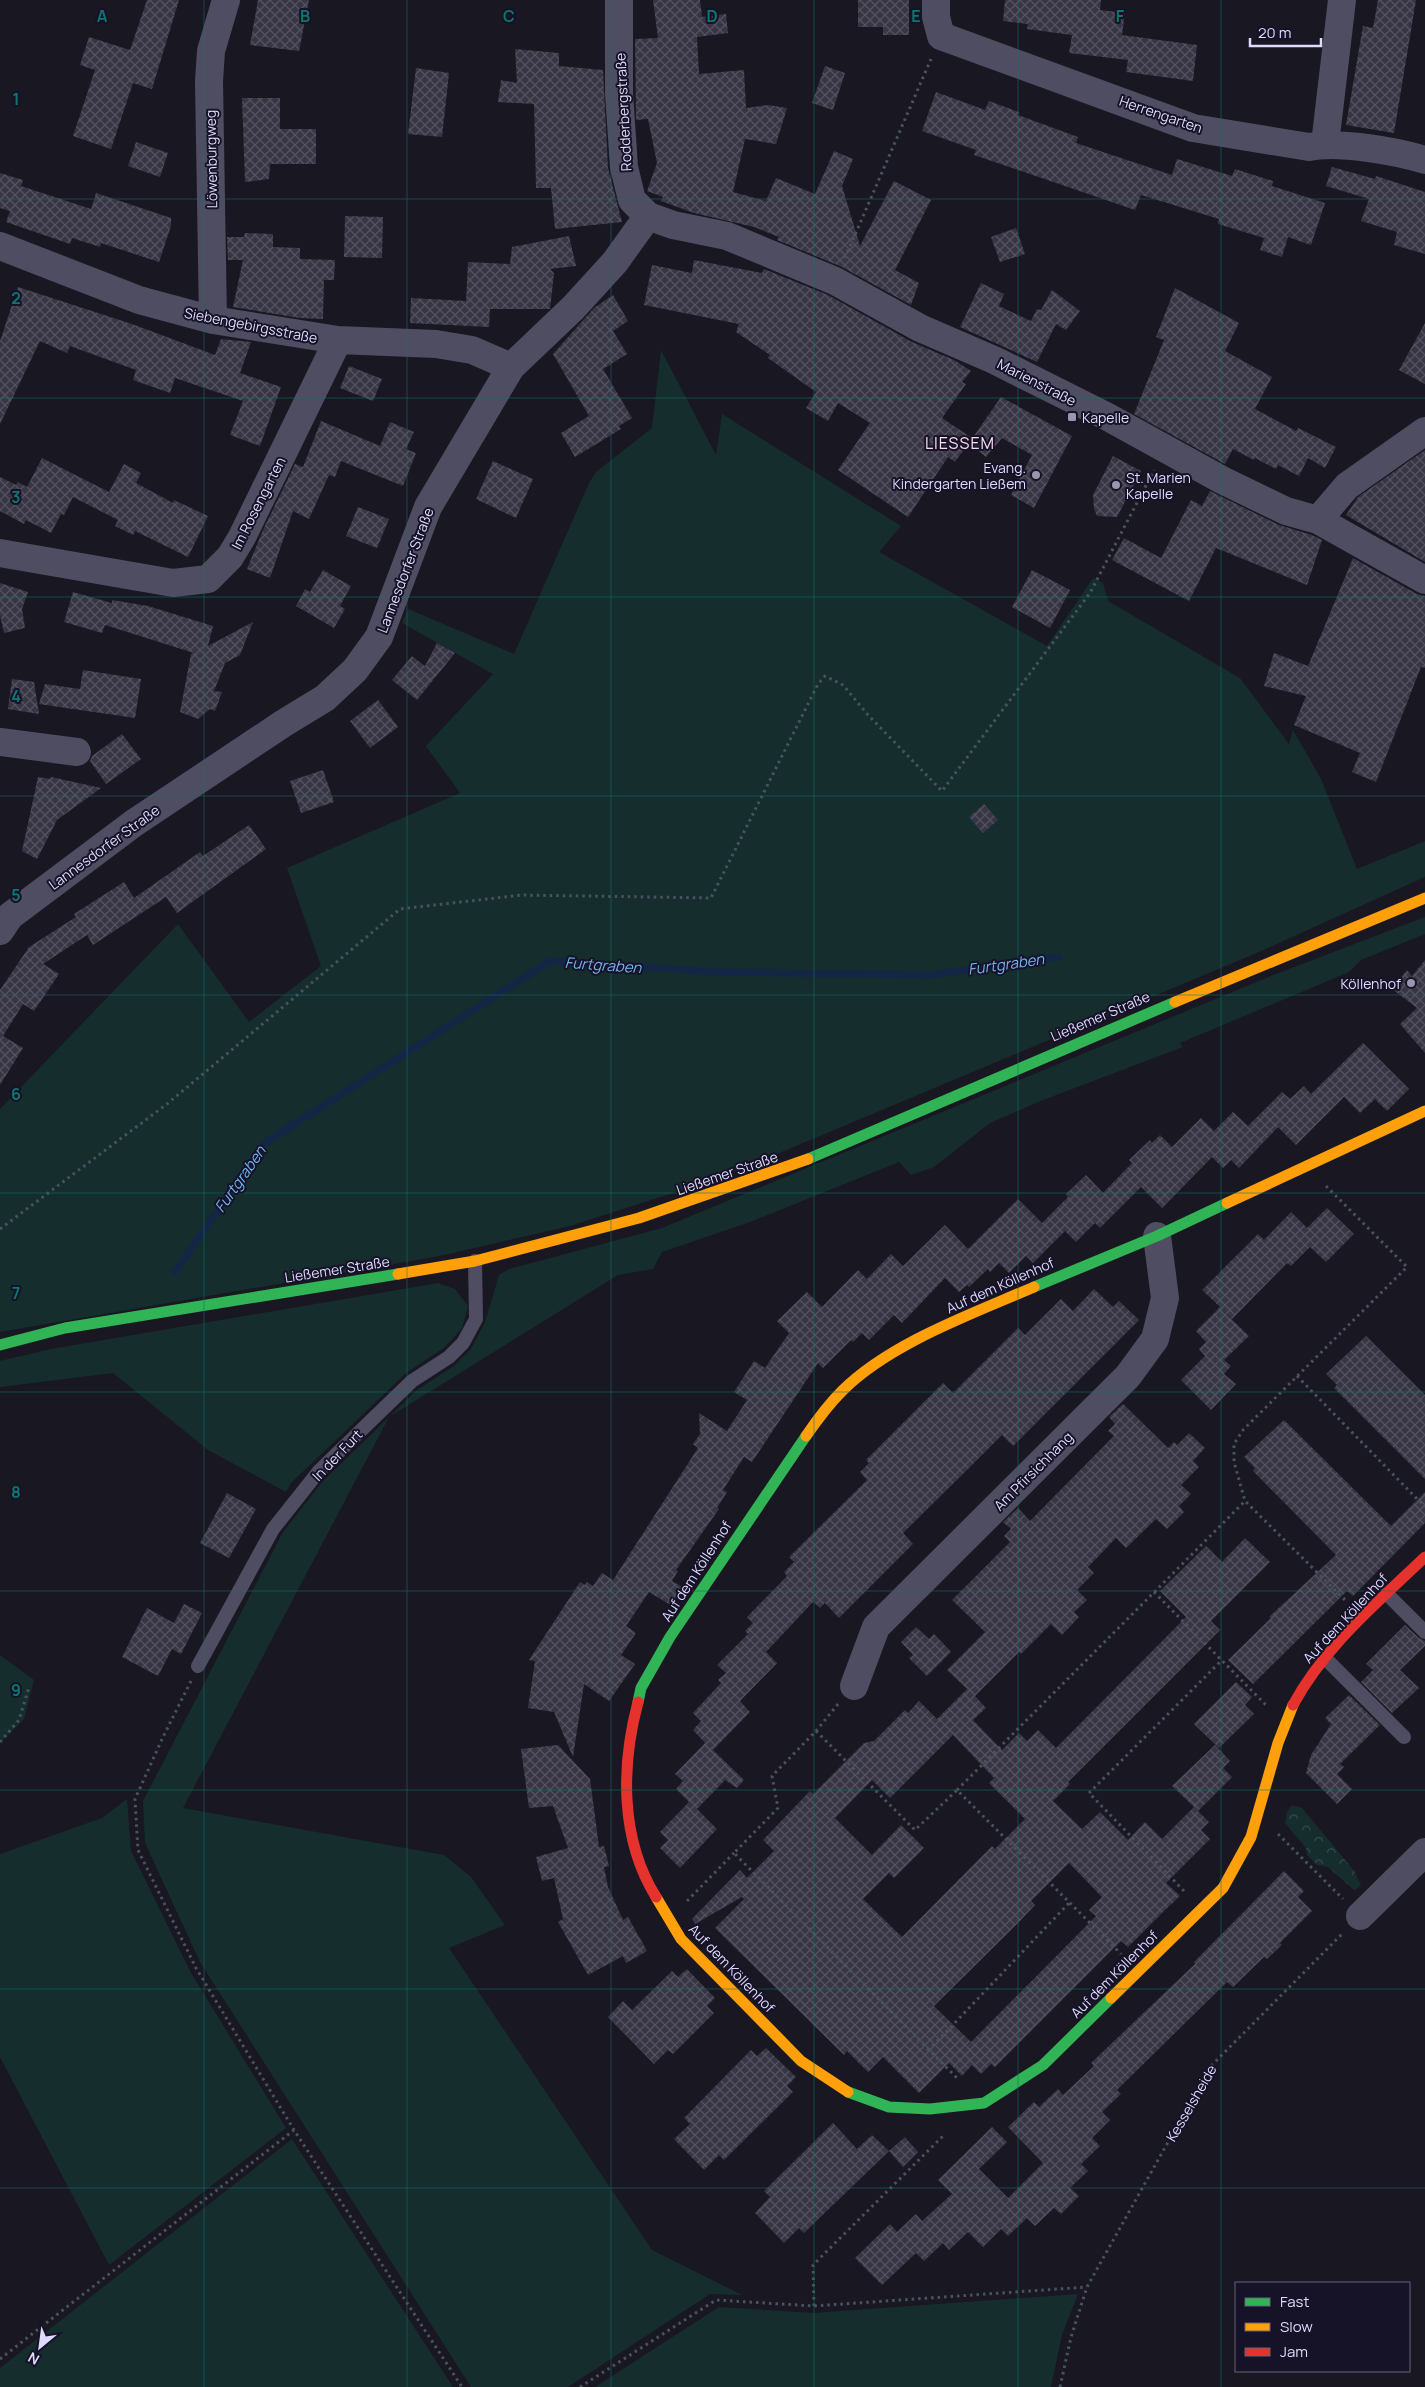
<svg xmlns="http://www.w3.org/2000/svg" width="1425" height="2387" font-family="Manrope,sans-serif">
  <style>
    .grass { fill: #162d2e }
    .park { fill: url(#park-crowns) }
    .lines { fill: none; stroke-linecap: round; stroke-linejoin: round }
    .stream { stroke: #142646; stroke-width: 7 }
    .building { fill: url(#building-cross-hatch); fill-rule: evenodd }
    .path { stroke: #495360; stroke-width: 3; stroke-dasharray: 2.5 4; stroke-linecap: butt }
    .lane { stroke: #4f4d62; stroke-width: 14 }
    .street { stroke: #4f4d62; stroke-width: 28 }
    .fast { stroke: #30b455; stroke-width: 11 }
    .slow { stroke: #ff9f0a; stroke-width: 11 }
    .jam { stroke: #e5322d; stroke-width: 11 }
    .grid { fill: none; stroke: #0f766e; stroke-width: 1; stroke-opacity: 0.55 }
    .poi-dot { fill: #9a96b0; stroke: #161227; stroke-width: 2 }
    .labels { text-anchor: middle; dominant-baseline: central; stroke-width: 4; stroke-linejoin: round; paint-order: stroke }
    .street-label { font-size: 14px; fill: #dfdbfc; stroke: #161227 }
    .poi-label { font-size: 14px; fill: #dfdbfc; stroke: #161227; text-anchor: start }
    .water-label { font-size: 15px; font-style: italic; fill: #72b4f3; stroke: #161227 }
    .quarter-label { font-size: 16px; letter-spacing: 1px; fill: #fcddf0; stroke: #161227 }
    .grid-label { font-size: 16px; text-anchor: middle; font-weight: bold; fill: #0f766e; stroke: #161227; stroke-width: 4; stroke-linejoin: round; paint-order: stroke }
  </style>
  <defs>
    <pattern id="park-crowns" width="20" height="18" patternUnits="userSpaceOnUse" patternTransform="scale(1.25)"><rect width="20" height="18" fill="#162d2e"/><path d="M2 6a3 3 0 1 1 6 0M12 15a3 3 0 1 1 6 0" fill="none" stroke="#374b4d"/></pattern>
    <pattern id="building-cross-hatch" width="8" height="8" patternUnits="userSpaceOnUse" patternTransform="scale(1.25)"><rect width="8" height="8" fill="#383544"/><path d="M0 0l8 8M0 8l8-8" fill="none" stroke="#545260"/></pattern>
  </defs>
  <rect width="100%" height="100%" fill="#191722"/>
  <path class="grass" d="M661,350L716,455L722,414L901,526L879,552L1047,646L1093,578L1103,583L1108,601L1240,678L1289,744L1293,730L1321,779L1357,869L1425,841V877L1252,955L717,1179L570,1226L440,1256L0,1332V1109L178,924L249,1022L321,966L287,868L460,793L426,746L493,674L402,623L408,609L514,654L589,483L596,472L652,428Z
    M1425,917V934L1361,960L1349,972L1180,1043L1183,1047L1043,1100L990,1123L934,1167L911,1175L899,1162L750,1222L662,1252L653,1269L618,1275L389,1417L183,1808L444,1855L471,1877L505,1925L449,1948L652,2250L742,2295L710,2294L568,2387H471L200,1962L145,1843L143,1801L283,1532L323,1481L417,1390L454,1366L471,1349L485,1322L499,1275L509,1269L662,1228L1271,976Z
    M438,1283L455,1289L468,1306L462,1328L445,1347L405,1374L291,1483L286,1492L208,1450L113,1373L0,1387V1361L51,1349Z
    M0,1655L34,1680L24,1719L0,1743Z
    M127,1799L131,1851L191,1973L286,2128L109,2265L0,2057V1854L102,1818Z
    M292,2139L453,2387H0V2368Z
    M1078,2294L1062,2335L1051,2387H595L719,2307L813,2313Z"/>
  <path class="park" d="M1292,1805L1302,1808L1355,1872L1361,1886L1354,1890L1328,1867L1317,1865L1307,1855L1306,1848L1285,1823L1287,1812Z"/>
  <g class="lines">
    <path class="stream" d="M175,1272L265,1143L550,961L717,972L931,975L1059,957"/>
  </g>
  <path class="building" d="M147,0H179L152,89L133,83L111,149L73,136L95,70L80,65L89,37L130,50Z
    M258,0H309L299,51L250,45Z
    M653,0H700L702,17L726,14L728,33L697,37L699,74L744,70L746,108L768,105L787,108L776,144L745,139L733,192L766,201L776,178L815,194L834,151L853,159L842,186L860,246L894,181L931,200L895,270L919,283L911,305L842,267L777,240L779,237L754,227L694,213L661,201L663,197L647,191L657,163L648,119L636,120L635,39L658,38Z
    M858,0H909V35H883V27H858Z
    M1005,0H1101L1100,10L1125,13L1122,35L1197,45L1193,81L1126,72L1128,60L1069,53L1072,35L1027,29L1028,24L1003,21Z
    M1378,0H1416L1394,133L1346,125L1363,26L1373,28Z
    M515,49L559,53V66L603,70L608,168L622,222L555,229L551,188H536L534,104L498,102L501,80L517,83Z
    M825,66L845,73L833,110L812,103Z
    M416,68L449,73L442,137L408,134Z
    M936,92L985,110L989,101L1019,112L1018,115L1078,137L1076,143L1172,175L1177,159L1232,176L1235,169L1273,181L1272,186L1325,203L1311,245L1288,237L1282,257L1260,250L1264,238L1218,224L1219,219L1141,195L1135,210L974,155L976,150L922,131Z
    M242,98H280V129H316V164H270L269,179L245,182Z
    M136,142L168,153L160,177L128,166Z
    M1332,167L1375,179L1376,176L1425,192V254L1394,245L1397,232L1361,221L1369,199L1326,186Z
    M0,173L23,180L21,186L91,209L96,193L171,218V226L159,262L101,243L100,247L72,238L70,244L6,222L10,211L0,208Z
    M345,216L383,217L382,258L344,257Z
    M1016,228L1025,254L1000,262L991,237Z
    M245,233L273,234V247L300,248V259L335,260L334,280H324L323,319L300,318L233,307L243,260H228L227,237H244Z
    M569,236L576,266L550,269L554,273L550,309H490L489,327L410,323L411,298L466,301L468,262L510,264L512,247Z
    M694,260L762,273L764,269L828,295L912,342L954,360L971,371L962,382L966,384L942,418L972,438L955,462L948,457L908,517L838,470L870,423L838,403L828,421L806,408L816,392L768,358L770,355L736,332L739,324L644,305L652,265L692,273Z
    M981,283L1004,294L999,306L1031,321L1037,309L1041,310L1052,290L1080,311L1066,330L1056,324L1037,362L960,327Z
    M18,287L132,324L215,355L221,339L251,342L240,373L281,387L260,446L230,435L243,401L175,378L170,393L133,380L136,370L70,346L67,353L40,341L0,424V341Z
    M1175,288L1239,323L1225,351L1272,377L1255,409L1296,431L1298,428L1336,447L1325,468L1308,458L1299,476L1278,465L1276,469L1255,458L1254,460L1233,449L1225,464L1134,414L1164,340L1156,337Z
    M613,295L628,321L613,331L627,354L603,369L632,418L619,426L621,429L575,457L561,433L589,416L553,354L594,308Z
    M1425,323V384L1399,370Z
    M349,366L382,379L373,401L340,388Z
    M1001,397L1072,436L1034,508L1011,495L1032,455L1002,438L986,457L969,443Z
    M321,421L380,446L390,422L414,432L406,449L416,453L403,486L341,461L335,477L329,475L309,519L293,511L270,578L247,569L263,530L295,464L303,467Z
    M1425,450V562L1346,515L1358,497Z
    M1113,456L1141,471L1117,517L1097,516L1094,509L1093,495Z
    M42,458L109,492L124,464L141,473L136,483L173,503L174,500L208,516L188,557L135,531L133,535L115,526L118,520L73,497L64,515L61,514L51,533L26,520L24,524L0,511V477L16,485L18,482L27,487Z
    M493,461L533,479L516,518L476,499Z
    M1210,491L1279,525L1312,535L1322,540L1307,585L1216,548L1189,601L1112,560L1124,538L1161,558L1191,500L1202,506Z
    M358,507L389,519L377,548L346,536Z
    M1353,558L1417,594L1425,596V668L1421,667L1376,782L1352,772L1360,753L1294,725L1306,696L1264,686L1274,653L1308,666Z
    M323,570L351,586L340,606L345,609L334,628L296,606L305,589L310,592Z
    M1032,570L1070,590L1050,628L1012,607Z
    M0,583L28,592L22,609L25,628L4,633L0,615Z
    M73,592L112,603V600L148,606L213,626L208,646L253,622L240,655L225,663L214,691L222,692L215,711L210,709L198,719L180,712L191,654L194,653L105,625L102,633L64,622Z
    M437,643L455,653L417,700L392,680L412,656L425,666Z
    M83,670L141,679L135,718L39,704L45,684L80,689Z
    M12,679L34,682L39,714L8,709Z
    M378,700L398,727L370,748L350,721Z
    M122,734L141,759L106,784L90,761L92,756Z
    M323,770L334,802L301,813L290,781Z
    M38,777L50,779L51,777L101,788L57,820L37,859L22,851Z
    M984,804L998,820L983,833L969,817Z
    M249,825L266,849L177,913L166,897L93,945L87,935L43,964L59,974L34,1011L23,1004L3,1036L23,1048L0,1085V990L29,947L76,917L74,914L124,882L134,898L200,852L203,856Z
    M1425,960V1053L1400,1024L1417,1008L1392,989L1407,970L1412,976Z
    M1363,1043L1409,1089L1387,1111L1375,1099L1360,1113L1344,1097L1296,1145L1278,1127L1239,1168L1231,1160L1223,1168L1212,1157L1162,1208L1141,1187L1100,1228L1095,1223L1076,1242L1065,1231L1033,1263L1026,1256L1009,1273L999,1263L990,1272L988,1269L969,1287L967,1285L959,1292L945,1278L902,1323L894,1315L869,1340L862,1333L853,1342L851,1340L823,1368L818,1363L752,1462L744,1457L723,1490L727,1492L717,1508L719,1509L676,1570L678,1571L672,1581L684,1588L672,1606L649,1592L626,1626L636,1633L621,1655L635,1664L609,1701L584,1684L573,1757L554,1712L528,1708L535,1661L529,1660L580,1582L585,1585L587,1582L593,1586L602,1573L613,1580L698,1448L693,1444L700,1434L699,1413L727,1431L747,1400L734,1392L754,1361L765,1368L789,1333L777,1321L807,1292L822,1307L858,1270L867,1279L891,1254L903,1266L945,1225L968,1249L1018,1199L1042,1223L1068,1197L1066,1194L1086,1175L1103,1193L1132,1163L1129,1160L1150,1140L1152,1143L1160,1135L1172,1147L1201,1118L1214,1131L1233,1112L1248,1126L1282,1092L1290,1099L1304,1086L1311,1094Z
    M1327,1208L1354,1234L1326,1262L1310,1247L1291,1266L1287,1263L1232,1319L1221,1309L1249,1336L1224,1360L1231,1366L1224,1374L1236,1384L1211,1410L1181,1380L1205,1356L1199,1349L1206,1342L1196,1331L1220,1307L1202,1290L1258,1234L1264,1240L1291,1212L1307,1228Z
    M1094,1289L1113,1307L1119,1301L1139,1320L1013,1446L1002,1435L967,1470L903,1533L913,1544L839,1618L825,1603L820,1608L813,1602L766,1652L777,1663L740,1701L750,1712L713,1750L744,1780L737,1788L725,1780L697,1809L690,1802L717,1829L680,1868L660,1848L668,1840L660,1832L689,1802L676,1789L683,1781L675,1774L705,1743L693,1730L701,1721L693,1713L721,1683L718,1680L726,1673L717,1665L748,1634L745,1631L753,1623L747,1617L787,1576L784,1572L794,1562L789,1557L867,1480L860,1472L869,1463L866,1460L943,1383L953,1393L1018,1328L1025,1335L1061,1299L1073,1311Z
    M1366,1336L1425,1395V1479L1334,1388L1337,1385L1326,1374Z
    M1123,1404L1168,1448L1174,1442L1177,1445L1189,1433L1205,1448L1193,1461L1199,1467L1181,1485L1191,1494L1179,1506L1184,1512L1167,1529L1156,1519L1126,1548L1116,1538L1088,1567L1094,1573L1077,1590L1087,1600L1074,1612L1079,1617L1062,1635L1051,1624L1021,1654L1019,1652L975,1696L986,1708L973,1720L1002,1750L1019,1733L1027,1741L1038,1730L1056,1748L1186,1617L1160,1591L1206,1546L1222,1562L1245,1538L1270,1562L1211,1621L1220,1630L1068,1782L1070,1784L1053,1801L1082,1829L1100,1812L1128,1840L1145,1822L1162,1839L1194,1807L1172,1786L1215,1745L1230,1761L1223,1768L1232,1777L1198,1811L1209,1822L1201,1830L1210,1839L1166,1883L1180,1896L1164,1911L1128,1947L1121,1941L995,2067L991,2064L981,2074L972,2065L962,2076L949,2063L919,2093L883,2057L868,2072L847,2051L844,2055L715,1928L744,1899L742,1897L695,1924L692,1919L740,1870L747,1878L774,1851L763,1840L810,1791L813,1794L864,1743L874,1741L905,1710L908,1713L919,1701L937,1719L967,1689L947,1670L985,1632L952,1600L1010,1542L1004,1536L1011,1529L1003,1522L1018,1508L1030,1521L1114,1436L1108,1431L1115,1424L1109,1417ZM953,1735L994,1778L989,1783L1025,1819L995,1849L992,1846L902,1937L863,1899L889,1873L894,1878L924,1848L901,1825L872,1855L835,1818L872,1780L890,1798ZM1069,1863L1102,1897L1089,1910L1096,1916L971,2042L934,2006L1019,1922L1035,1905L1031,1901Z
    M1284,1420L1391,1526L1425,1492V1523L1353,1596L1347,1591L1253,1684L1228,1660L1271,1618L1269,1617L1336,1555L1253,1471L1255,1468L1244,1457Z
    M227,1493L256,1509L229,1558L200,1543Z
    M184,1604L202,1613L181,1654L172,1649L158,1676L122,1657L147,1608L174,1623Z
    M1405,1625L1419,1638L1425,1641V1646L1400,1670L1419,1688L1392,1713L1361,1682L1373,1670L1366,1664Z
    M916,1627L929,1639L934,1634L951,1652L927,1676L909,1658L913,1655L901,1642Z
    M1236,1682L1252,1697L1245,1705L1254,1714L1219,1748L1194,1724Z
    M1349,1695L1380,1725L1340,1764L1344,1767L1337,1774L1352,1789L1337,1804L1306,1773L1311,1755L1331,1724L1325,1718Z
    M558,1745L590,1779L599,1847L604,1846L609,1866L604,1867L608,1887L623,1920L628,1917L647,1951L626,1963L623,1956L588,1975L558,1922L563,1919L554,1878L542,1881L536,1857L568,1848L553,1806L529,1808L521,1749Z
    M1284,1871L1304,1891L1298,1897L1312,1911L1280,1943L1282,1945L1267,1959L1264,1957L1233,1987L1227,1982L1117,2090L1121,2094L1102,2112L1110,2120L1092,2138L1100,2146L1081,2164L1088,2171L1070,2188L1079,2196L1061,2214L1054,2208L1035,2226L1027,2218L1008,2236L1001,2229L983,2247L968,2232L949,2250L943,2243L924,2261L916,2253L882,2285L855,2258L890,2224L897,2232L916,2214L922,2221L952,2194L938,2180L992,2127L1007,2142L979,2169L1008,2198L1043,2163L1008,2127L1034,2102L1039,2107L1058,2089L1063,2095L1094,2066L1091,2063L1195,1964L1194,1962Z
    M687,1969L715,1998L707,2006L714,2013L673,2054L668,2050L654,2064L608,2017L623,2001L632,2010L672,1971L678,1977Z
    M766,2048L796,2077L787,2086L793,2092L724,2160L719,2155L704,2170L674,2139L690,2124L684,2118L751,2050L757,2056Z
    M833,2123L857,2149L872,2135L889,2151L804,2233L799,2228L784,2243L755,2213L770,2197L764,2191Z
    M905,2137L918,2152L903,2167L889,2151Z"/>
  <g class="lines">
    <path class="path" d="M845,258L931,59
      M1326,1186L1407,1267L1243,1430L1234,1444V1462L1245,1501L1345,1600
      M0,1229L167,1104L400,909L521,895L711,898L818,684L825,676L843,685L868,715L942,791L1090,593L1154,470
      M1297,1376L1425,1507
      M1154,1592L1266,1705
      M191,1681L163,1737L135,1799L138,1850L196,1968L294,2130
      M838,1704L816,1731L772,1776L778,1808L734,1853L959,2080
      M816,1731L915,1830L957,1790L1121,1954
      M0,1742L19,1720L29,1687
      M957,1790L1245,1501
      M1278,1834L1343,1899
      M1184,1891L1089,1793L1222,1660
      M687,1901L734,1853
      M928,2051L1070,1902
      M814,2306L813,2265L945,2134
      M0,2359L294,2130L462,2387
      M580,2387L716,2300L814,2306L1087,2287
      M1060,2387L1071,2337L1087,2287L1210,2067L1343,1933"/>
    <path class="lane" d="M1387,1594L1425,1632
      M1325,1658L1404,1737
      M198,1666L273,1529L319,1471L412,1381L449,1357L463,1343L476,1319L475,1261"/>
    <path class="street" d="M619,0V93L624,167L632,200L648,216L673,225L727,236L835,281L920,328L994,360L1106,416L1222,480L1286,511L1318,520L1425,580
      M936,0V17L941,36L1193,128L1309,147C1338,141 1396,151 1425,160
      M1325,144L1342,0
      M0,246L139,300L213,320L338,340L436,344L472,350L511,367
      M213,320L209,81L211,51L226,0
      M1318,520L1347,486L1425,431
      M0,553L173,583L208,579L230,557L242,537L338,340
      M0,742L77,752
      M0,931L10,916L134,823L284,723L325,698L355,670L379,637L428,507L511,367L573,308L615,262L648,216
      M854,1686L876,1627L1128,1376L1155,1339L1165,1298L1157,1236
      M1360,1916L1425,1852"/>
    <path class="fast" d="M808,1159L1175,1002
      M1034,1287L1157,1236L1227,1203
      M0,1345L65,1328L398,1274
      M638,1702L641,1688L670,1637L806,1436
      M848,2092L889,2107L930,2109L984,2103L1043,2065L1111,1998"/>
    <path class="slow" d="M1175,1002L1425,898
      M1227,1203L1425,1111
      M398,1274L475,1261L639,1218L808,1159
      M806,1436C817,1420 828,1405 842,1391C890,1343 972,1314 1034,1287
      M656,1897L681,1939L801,2061L848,2092
      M1111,1998L1223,1888L1251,1837L1278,1743L1293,1705"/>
    <path class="jam" d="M638,1702C621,1766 620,1839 656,1897
      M1293,1705C1325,1646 1377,1603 1425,1557"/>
  </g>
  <path class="grid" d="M204,0V2387M407,0V2387M611,0V2387M814,0V2387M1018,0V2387M1221,0V2387M0,199H1425M0,398H1425M0,597H1425M0,796H1425M0,995H1425M0,1193H1425M0,1392H1425M0,1591H1425M0,1790H1425M0,1989H1425M0,2188H1425"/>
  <g class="poi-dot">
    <rect x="1067" y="412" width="10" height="10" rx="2.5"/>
    <circle cx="1036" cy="475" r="5"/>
    <circle cx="1116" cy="485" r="5"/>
    <circle cx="1411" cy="983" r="5"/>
  </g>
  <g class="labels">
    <g class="street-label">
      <text transform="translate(623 112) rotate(-93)">Rodderbergstraße</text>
      <text transform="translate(1161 114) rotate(19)">Herrengarten</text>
      <text transform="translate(211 159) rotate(-91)">Löwenburgweg</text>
      <text transform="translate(251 325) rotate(11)">Siebengebirgsstraße</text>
      <text transform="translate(1037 382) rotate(27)">Marienstraße</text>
      <text transform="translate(258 503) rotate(-63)">Im Rosengarten</text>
      <text transform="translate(405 570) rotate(-69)">Lannesdorfer Straße</text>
      <text transform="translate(104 847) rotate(-36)">Lannesdorfer Straße</text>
      <text transform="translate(1100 1016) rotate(-23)">Ließemer Straße</text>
      <text transform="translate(727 1173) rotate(-19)">Ließemer Straße</text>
      <text transform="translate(337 1269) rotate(-9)">Ließemer Straße</text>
      <text transform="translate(1000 1285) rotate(-24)">Auf dem Köllenhof</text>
      <text transform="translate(337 1455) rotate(-46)">In der Furt</text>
      <text transform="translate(1033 1471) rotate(-45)">Am Pfirsichhang</text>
      <text transform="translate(696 1571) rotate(-57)">Auf dem Köllenhof</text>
      <text transform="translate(1345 1618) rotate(-47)">Auf dem Köllenhof</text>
      <text transform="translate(732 1968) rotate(46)">Auf dem Köllenhof</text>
      <text transform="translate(1114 1974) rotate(-45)">Auf dem Köllenhof</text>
      <text transform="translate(1191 2103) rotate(-60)">Kesselsheide</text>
    </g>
    <g class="poi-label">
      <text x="1082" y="417">Kapelle</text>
      <text x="1026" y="467" text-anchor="end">Evang.<tspan x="1026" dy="16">Kindergarten Ließem</tspan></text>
      <text x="1126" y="477">St. Marien<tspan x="1126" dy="16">Kapelle</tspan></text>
      <text x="1401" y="983" text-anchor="end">Köllenhof</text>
    </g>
    <g class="water-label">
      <text transform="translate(1006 964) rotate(-8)">Furtgraben</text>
      <text transform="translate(603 965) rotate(4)">Furtgraben</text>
      <text transform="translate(240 1179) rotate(-55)">Furtgraben</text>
    </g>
    <g class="quarter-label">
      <text x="960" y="443">LIESSEM</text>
    </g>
  </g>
  <g class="grid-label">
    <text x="102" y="22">A</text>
    <text x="305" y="22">B</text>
    <text x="509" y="22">C</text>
    <text x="712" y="22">D</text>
    <text x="916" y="22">E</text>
    <text x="1120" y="22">F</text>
    <text x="16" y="105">1</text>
    <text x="16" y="304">2</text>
    <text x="16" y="503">3</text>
    <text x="16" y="702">4</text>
    <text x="16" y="901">5</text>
    <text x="16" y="1100">6</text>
    <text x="16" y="1299">7</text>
    <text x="16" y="1498">8</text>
    <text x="16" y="1696">9</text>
  </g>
  <rect x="1235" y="2282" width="175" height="90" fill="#161227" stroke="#66627c"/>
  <rect x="1245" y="2298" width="25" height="8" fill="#30b455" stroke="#66627c"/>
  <text x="1280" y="2307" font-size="15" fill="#dfdbfc">Fast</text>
  <rect x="1245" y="2323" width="25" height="8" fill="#ff9f0a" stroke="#66627c"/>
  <text x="1280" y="2332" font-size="15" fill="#dfdbfc">Slow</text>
  <rect x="1245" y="2348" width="25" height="8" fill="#e5322d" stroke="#66627c"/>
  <text x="1280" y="2357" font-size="15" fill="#dfdbfc">Jam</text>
  <g transform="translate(40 2347) rotate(209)" stroke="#161227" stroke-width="4" paint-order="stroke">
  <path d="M0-4L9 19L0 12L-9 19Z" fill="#dfdbfc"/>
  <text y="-8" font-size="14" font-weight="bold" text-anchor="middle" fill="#dfdbfc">N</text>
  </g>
  <path d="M1250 38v8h71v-8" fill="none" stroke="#dfdbfc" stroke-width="2.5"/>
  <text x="1258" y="38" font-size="15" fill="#dfdbfc" stroke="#161227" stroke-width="4" paint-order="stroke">20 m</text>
</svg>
